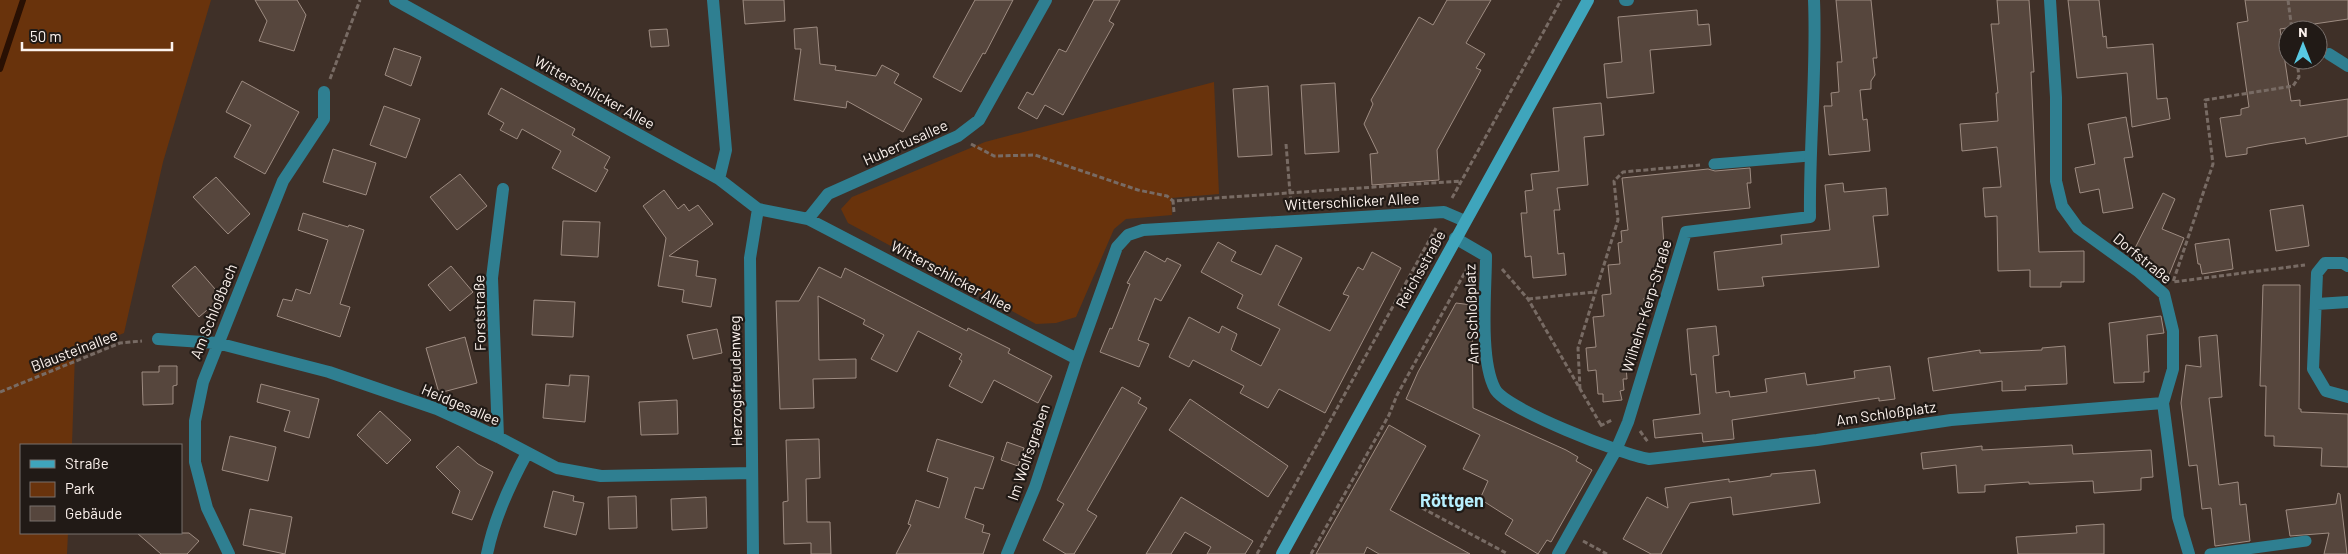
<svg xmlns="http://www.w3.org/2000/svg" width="2348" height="554" font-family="Barlow,sans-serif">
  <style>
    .green { fill: #69330c }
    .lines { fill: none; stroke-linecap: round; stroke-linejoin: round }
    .stream { stroke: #291003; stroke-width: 6 }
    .building { fill: #56463d; stroke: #9e8c82 }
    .path { stroke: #786b64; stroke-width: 3; stroke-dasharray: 5 2.5; stroke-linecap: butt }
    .service { stroke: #2f7f91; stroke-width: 11 }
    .minor { stroke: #2f7f91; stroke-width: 12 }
    .secondary { stroke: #3fa5bc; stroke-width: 12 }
    .labels { text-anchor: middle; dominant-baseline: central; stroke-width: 4.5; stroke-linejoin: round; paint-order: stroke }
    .street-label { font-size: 15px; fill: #fcf2ed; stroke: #211a16 }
    .quarter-label { font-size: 18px; font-weight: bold; fill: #b7effe; stroke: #211a16 }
  </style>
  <rect width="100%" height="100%" fill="#3f3028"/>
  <path class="green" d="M0,0H211L163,162L124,333L75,353L72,445H21V533H68L67,554H0Z
    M1214,82L1219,194L1171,198L1172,215L1126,219L1114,229L1076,317L1056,323L1036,324L848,223L841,209L852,197L985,142Z"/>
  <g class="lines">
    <path class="stream" d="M0,69L23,0"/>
  </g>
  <path class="building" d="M255,0H297L306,15L294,51L259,41L267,21Z
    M743,0H784L785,21L745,24Z
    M975,0H1013L985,54L983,53L961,92L933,77Z
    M1094,0H1120L1109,21L1114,24L1063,115L1045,105L1037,119L1018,108L1027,92L1033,95L1059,49L1066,52Z
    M1447,0H1491L1466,43L1485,54L1476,68L1481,70L1437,150L1439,180L1372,185L1370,154L1378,153L1364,124L1373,104L1371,100L1419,17L1433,25Z
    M1836,0H1871L1877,58H1873L1875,75L1871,81V89L1860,90L1863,120L1867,119L1870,151L1829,155L1824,106H1832L1831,93L1839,92L1837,62H1842Z
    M1997,0H2029L2034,72H2031L2039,252L2084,251V282H2061V287H2030V270L1998,271L1997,216L1985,217L1983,188L2001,187L1997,147L1962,151L1960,124L1998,121L1996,93H1998L1991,24H1999Z
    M2068,0H2099L2103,37L2106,36L2107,48L2153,44L2157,99L2167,98L2170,119L2132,127L2127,73L2077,78Z
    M2245,0H2348V19L2280,29L2291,101L2300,100V106L2348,99V136L2306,144L2305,138L2268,144L2247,148V154L2226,157L2220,118L2241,115V109L2249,107L2237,23L2248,21Z
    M1697,10L1698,25L1709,24L1711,45L1650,50L1654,93L1607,98L1604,64L1622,62L1618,17Z
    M817,27L820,64L836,66L835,70L876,76L882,65L899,74L894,83L922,99L903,132L847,101L846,108L794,100L801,49H795L794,29Z
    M667,29L669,46L651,47L649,30Z
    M394,48L421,57L411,86L385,75Z
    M242,81L299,112L265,174L234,157L251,125L226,112Z
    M1335,83L1339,152L1305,154L1301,85Z
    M1268,86L1272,155L1238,157L1233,89Z
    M501,88L575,129L572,135L610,157L604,168L608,170L596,192L552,168L561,151L522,129L517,139L500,130L504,123L488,114Z
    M1601,103L1604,135L1584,137L1588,185L1557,188L1560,210H1554L1558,254L1564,253L1566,275L1533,278L1531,256L1525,257L1521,213H1527L1525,191L1533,190L1531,174L1559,171L1553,108Z
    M384,106L420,119L406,158L370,145Z
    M2126,117L2133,157L2124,158L2133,208L2103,213L2099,189L2080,193L2075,168L2095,164L2088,124Z
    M333,149L376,163L366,195L323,182Z
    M1750,168L1751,183H1747L1750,208L1662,217L1664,246H1660L1662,263H1657L1659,275L1654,276L1655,286L1650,287L1651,298H1644L1646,314L1642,315L1643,326L1638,327L1640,339L1635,340L1636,350L1629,351L1630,367H1626L1627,379H1623L1624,390L1620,391L1622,400L1603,402V394H1598L1596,370L1588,371L1586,348L1596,347L1593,317L1604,316L1602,295L1611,294L1608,265L1620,264L1618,243L1622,242L1621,231L1628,230L1622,178L1708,169L1715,171Z
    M460,174L487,206L457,230L430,197Z
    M216,177L250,214L228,234L193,197Z
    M1843,183L1844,192L1886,188L1888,215L1873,216L1879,267L1762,277L1764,286L1718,290L1714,252L1782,244L1781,235L1830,230L1825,185Z
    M664,190L678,209L684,204L689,211L698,205L713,224L669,256L698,261L696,276L716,279L711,307L682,302L684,290L658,286L666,238L643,206Z
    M2163,193L2175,199L2162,229L2184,238L2169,275L2156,271L2131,256Z
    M2303,205L2309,246L2276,251L2270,210Z
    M303,213L348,227L349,225L364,230L340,304L350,307L340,337L277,316L283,299L292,301L296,289L310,294L328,240L298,230Z
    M563,221L600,222L598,257L561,255Z
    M2229,239L2233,269L2202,274L2200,264H2198L2195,244Z
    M1218,242L1236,252L1231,261L1261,275L1276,245L1302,258L1278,305L1330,331L1349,296L1343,294L1358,267L1363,270L1372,252L1401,268L1325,413L1279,389L1268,408L1240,393L1244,386L1193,360L1189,367L1169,357L1189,317L1219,333L1222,326L1237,334L1231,350L1261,366L1280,329L1237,308L1243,295L1201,272Z
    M1145,251L1165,262L1167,258L1181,265L1161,301L1155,298L1138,340L1149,344L1139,367L1100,352L1110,328L1112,329L1130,284L1127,283Z
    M195,266L222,297L199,317L172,286Z
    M451,266L473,292L450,311L428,285Z
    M819,267L841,278L845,268L967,331L968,328L1010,349L1008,353L1052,376L1038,403L994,380L982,403L949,386L962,361L959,359L962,354L918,331L897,372L871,359L884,335L863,324L865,320L818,296L819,360L856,359V378L813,379L814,408L780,409L776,301H799Z
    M2263,285H2300L2299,409H2301V412L2348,414V467L2321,466L2322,448L2274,446V436H2265L2266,386H2260Z
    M534,300L575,302L573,337L532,335Z
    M1456,303L1472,305L1473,408L1566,450L1578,457L1576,461L1592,470L1551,542L1547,540L1538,554L1505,534L1513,520L1480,499L1488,481L1463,469L1480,435L1406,399L1418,372Z
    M2161,316L2164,333L2147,335L2149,372H2144V382L2114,383L2109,323Z
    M1716,326L1719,355L1713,356L1716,393L1729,391L1730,397L1767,392L1765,379L1805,373L1807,385L1855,378L1854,371L1890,366L1895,399L1879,401V398L1732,420L1734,439L1703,442L1702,433L1655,438L1653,420L1700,414L1696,374L1691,375L1687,329Z
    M717,329L722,353L693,359L687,335Z
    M2217,335L2222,397L2209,398L2219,485L2238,482L2240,505L2246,504L2250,541L2215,546L2211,508L2202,509L2197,465L2189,466L2181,403L2186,365L2201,367L2199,337Z
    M465,337L477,383L439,393L426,348Z
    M2065,346L2067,384L2025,386L2026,390L2002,391V381L1933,391L1928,358L1980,350V353L2042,350V348Z
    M159,366H177V385L173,386V404L143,405L142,372H159Z
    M570,375L589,376L585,422L543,418L546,384L569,386Z
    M261,384L319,399L309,438L284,431L290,411L257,402Z
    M1122,387L1141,398L1138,403L1147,408L1087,510L1097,516L1074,554H1066L1043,540L1064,504L1057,500Z
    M1190,399L1288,466L1268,497L1169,430Z
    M677,400L678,434L641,435L639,402Z
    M380,411L411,440L387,464L357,435Z
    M1389,425L1426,446L1390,510L1470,554H1379L1367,547L1364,554H1316Z
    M230,436L276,447L268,481L222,470Z
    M819,439L820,478L806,479L807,522H830L831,554H811V543L784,544L783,502L788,501L786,440Z
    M937,439L994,457L983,489L975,487L965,518L984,525L982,532L990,534L983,554H896L911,525L908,524L916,500L939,508L948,478L927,471Z
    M1007,442L1024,448L1018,466L1001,460Z
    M2072,445L2073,454L2151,450L2153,477L2141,478V490L2094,493L2093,481L2029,484V482L1985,485V492L1958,493L1956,465L1923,469L1921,453L1982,446V450Z
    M458,446L478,464L493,472L472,520L452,513L460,491L436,467Z
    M1815,470L1820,503L1733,515L1731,497L1690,503L1661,554H1651L1623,539L1647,497L1668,508L1665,488L1729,479V482L1771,476V474Z
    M553,491L574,496L573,501L584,503L576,535L544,527Z
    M2338,493L2340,494L2347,554H2324L2329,533L2290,536L2286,510L2336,504Z
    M636,496L637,528L609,529L608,497Z
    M706,497L707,528L672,530L671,499Z
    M1181,497L1253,541L1245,554H1207L1211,547L1185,532L1171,554H1146Z
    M250,509L292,517L285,554L243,545Z
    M2104,524V554H2018L2016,537L2077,533L2076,526Z
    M137,533H189L199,541L187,554H161Z"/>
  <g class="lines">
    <path class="path" d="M2288,0L2292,30
      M2297,60L2299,77L2293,86L2205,100L2213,164L2173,282L2305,265
      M330,79L360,0
      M971,144L994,156L1035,155L1138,190L1167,196L1173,201
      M1286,144L1291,205
      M1452,198L1561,0
      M1174,212L1173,201L1461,181
      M1502,269L1528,299L1601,425
      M1528,299L1594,292
      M1580,389L1578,348L1618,220L1614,181L1623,172L1700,165
      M0,392L120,343L142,341
      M1600,426L1612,420
      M1640,431L1648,442
      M1422,508L1508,554
      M1583,541L1607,554
      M1257,554L1436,228
      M1311,554L1389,415L1397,395L1469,265"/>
    <path class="service" d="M1714,164L1809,156
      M2210,554L2306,541"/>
    <path class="minor" d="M395,0L719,179L758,209L808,219L1077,359L1117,247L1128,235L1143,230L1444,212L1465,221
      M713,0L726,150L719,179
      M1625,0H1628
      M2050,0L2056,97V181L2062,206L2078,228L2139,272L2164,294L2173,331V369L2163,403L2178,517L2189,554
      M2329,54L2348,66
      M808,219L828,194L958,136L979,120L1046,0
      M1455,238L1486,256C1486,290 1479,359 1495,389C1505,409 1623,455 1649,459L1817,440L1951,420L2163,403
      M2348,266L2343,263H2325L2317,273L2313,369L2326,391L2348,397
      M2317,304L2348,302
      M158,339L217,343L329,372L437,409L498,437L557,468L601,476L752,473
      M498,437L492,278L503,189
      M229,554L207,508L195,462V421L203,382L283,181L324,119V92
      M487,554C494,519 510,484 527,453
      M753,554L750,258L758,209
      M1007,554L1035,487L1077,359
      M1558,554L1616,450L1628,422L1686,232L1810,217C1809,144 1817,72 1814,0"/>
    <path class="secondary" d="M1282,554L1588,0"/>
  </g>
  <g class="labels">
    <g class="street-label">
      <text transform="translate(595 92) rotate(29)">Witterschlicker Allee</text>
      <text transform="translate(905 142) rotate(-24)">Hubertusallee</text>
      <text transform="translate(1352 201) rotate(-3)">Witterschlicker Allee</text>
      <text transform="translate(2143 258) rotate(39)">Dorfstraße</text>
      <text transform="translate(1420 269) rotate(-61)">Reichsstraße</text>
      <text transform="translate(952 276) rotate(28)">Witterschlicker Allee</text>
      <text transform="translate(1646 306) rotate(-73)">Wilhelm-Kerp-Straße</text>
      <text transform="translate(213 311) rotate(-68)">Am Schloßbach</text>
      <text transform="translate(479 313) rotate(-91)">Forststraße</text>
      <text transform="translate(1471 314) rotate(-92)">Am Schloßplatz</text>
      <text transform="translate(74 350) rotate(-21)">Blausteinallee</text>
      <text transform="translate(735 381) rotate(-91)">Herzogsfreudenweg</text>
      <text transform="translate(461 404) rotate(23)">Heidgesallee</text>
      <text transform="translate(1886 413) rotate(-8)">Am Schloßplatz</text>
      <text transform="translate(1028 452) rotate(-71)">Im Wolfsgraben</text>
    </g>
    <g class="quarter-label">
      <text x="1452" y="500">Röttgen</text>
    </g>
  </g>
  <rect x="20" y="444" width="162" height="90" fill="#211a16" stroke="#79706c"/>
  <rect x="30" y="460" width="25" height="8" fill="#3fa5bc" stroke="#79706c"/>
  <text x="65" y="469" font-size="15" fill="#fcf2ed">Straße</text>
  <rect x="30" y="482" width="25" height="15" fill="#69330c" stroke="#79706c"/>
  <text x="65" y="494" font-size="15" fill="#fcf2ed">Park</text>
  <rect x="30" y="506" width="25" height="15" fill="#56463d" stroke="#79706c"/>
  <text x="65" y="519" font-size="15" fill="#fcf2ed">Gebäude</text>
  <g transform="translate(2303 45)"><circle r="24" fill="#211a16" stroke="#79706c"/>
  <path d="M0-4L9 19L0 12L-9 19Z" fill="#58c9e3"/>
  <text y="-8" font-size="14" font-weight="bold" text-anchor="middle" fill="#fcf2ed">N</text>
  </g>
  <path d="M22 42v8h150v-8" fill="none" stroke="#fcf2ed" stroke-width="2.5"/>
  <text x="30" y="42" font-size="15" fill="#fcf2ed" stroke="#211a16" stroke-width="4" paint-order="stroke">50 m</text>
</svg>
